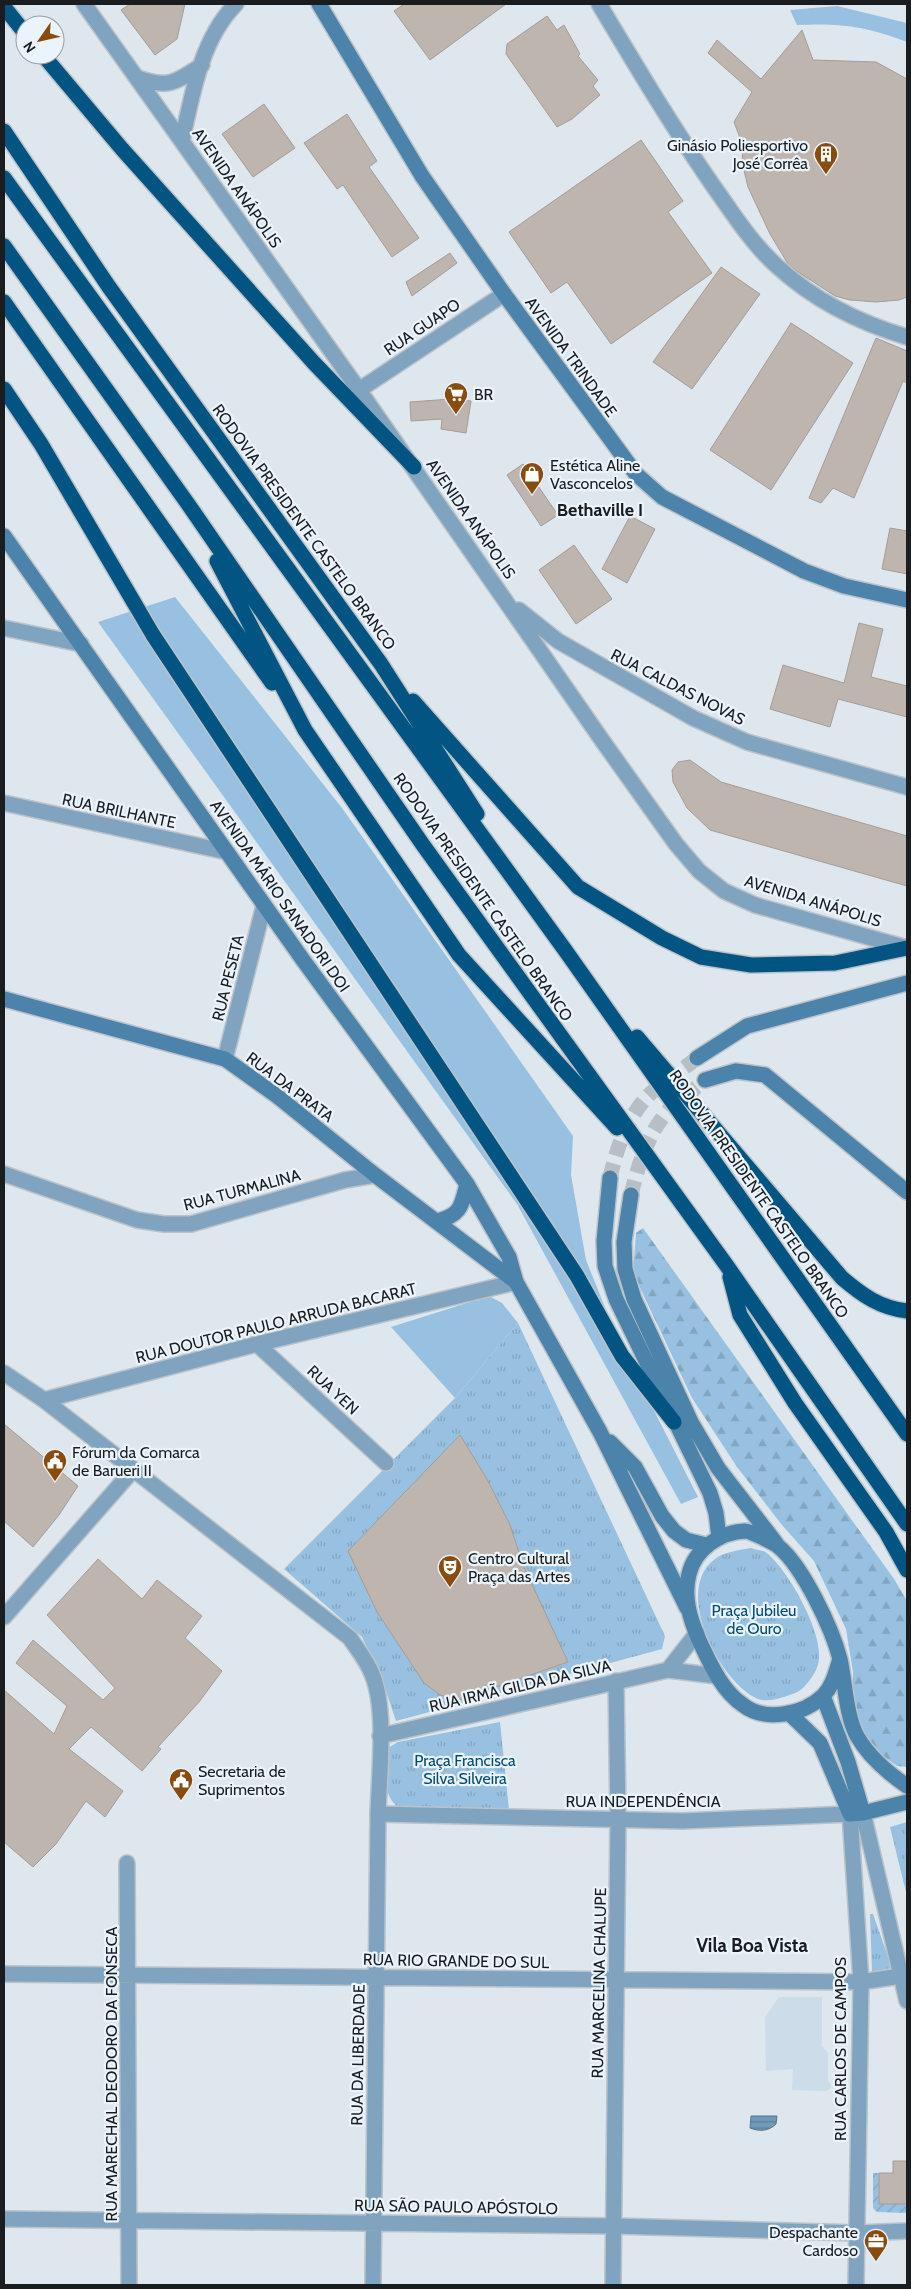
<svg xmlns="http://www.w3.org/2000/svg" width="911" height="2289" font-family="Cabin,sans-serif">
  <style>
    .built { fill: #cddce9 }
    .grass { fill: #98c0e0 }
    .forest { fill: url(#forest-firs) }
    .park { fill: url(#park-tufts) }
    .garden { fill: url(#garden-furrows) }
    .water { fill: url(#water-rules); stroke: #57758c }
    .building { fill: #bfb5af; stroke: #a59c95 }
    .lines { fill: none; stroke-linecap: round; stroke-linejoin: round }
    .secondary-tunnel { stroke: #b7bfc5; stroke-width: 15; stroke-dasharray: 15 8; stroke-linecap: butt }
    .street-casing { stroke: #bbc3c9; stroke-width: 18 }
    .secondary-casing { stroke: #bbc3c9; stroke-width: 18 }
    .highway-casing { stroke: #bbc3c9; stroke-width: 18 }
    .street { stroke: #80a4c0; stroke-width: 15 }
    .secondary { stroke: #4b83ab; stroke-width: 15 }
    .highway { stroke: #025582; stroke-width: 15 }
    .labels { text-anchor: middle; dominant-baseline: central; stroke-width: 4.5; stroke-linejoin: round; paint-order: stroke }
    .poi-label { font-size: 16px; fill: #1a1d20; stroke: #ebf4fc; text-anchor: start }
    .street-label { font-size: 16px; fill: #1a1d20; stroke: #ebf4fc }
    .park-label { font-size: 16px; fill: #004d77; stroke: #ebf4fc }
    .neighbourhood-label { font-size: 18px; font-weight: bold; fill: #1a1d20; stroke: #ebf4fc }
    .quarter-label { font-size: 19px; font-weight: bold; fill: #1a1d20; stroke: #ebf4fc }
  </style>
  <defs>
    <pattern id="forest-firs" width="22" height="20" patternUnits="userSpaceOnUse" patternTransform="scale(1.25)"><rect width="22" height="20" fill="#98c0e0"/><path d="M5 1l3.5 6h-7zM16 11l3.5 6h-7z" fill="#82a5c0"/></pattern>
    <pattern id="park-tufts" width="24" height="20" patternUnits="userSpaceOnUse" patternTransform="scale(1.25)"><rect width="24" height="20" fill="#98c0e0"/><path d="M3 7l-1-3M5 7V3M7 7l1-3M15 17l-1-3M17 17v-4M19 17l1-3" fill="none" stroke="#82a5c0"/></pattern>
    <pattern id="garden-furrows" width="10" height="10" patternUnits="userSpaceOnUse" patternTransform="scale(1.25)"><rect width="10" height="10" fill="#98c0e0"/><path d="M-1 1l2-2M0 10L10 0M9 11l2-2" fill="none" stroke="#82a5c0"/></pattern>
    <pattern id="water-rules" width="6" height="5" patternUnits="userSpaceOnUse" patternTransform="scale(1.25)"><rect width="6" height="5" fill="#719bbb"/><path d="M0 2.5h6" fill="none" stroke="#5c7e98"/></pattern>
  </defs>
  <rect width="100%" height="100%" fill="#dee7ee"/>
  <path class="built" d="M779,1997H822V2046L828,2053V2081L831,2085V2088L826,2091L792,2090L793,2069L766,2071L765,2017Z"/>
  <path class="grass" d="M837,6L907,23V42C866,26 840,23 797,25L790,10Z
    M175,597L342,808L573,1136L571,1175L586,1260L619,1342L698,1497L681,1504L517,1204L98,622Z
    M489,1296L502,1303L518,1323L455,1398L391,1327Z"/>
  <path class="forest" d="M643,1228L894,1579L907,1601V1767L897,1766L872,1748L857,1721L852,1701L853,1672L846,1629L814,1561L782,1525L737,1467L692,1398L633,1273L636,1233Z"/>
  <path class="park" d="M518,1323L665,1636L662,1649L396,1721L381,1676L362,1637L284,1569L455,1398Z
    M751,1548C756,1550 764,1550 768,1554C789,1572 821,1630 819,1657C819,1669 811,1679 804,1687C798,1693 792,1694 784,1697C777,1699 766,1702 758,1699C720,1683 672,1590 715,1559C724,1552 739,1550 751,1548Z
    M500,1722L509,1810H402C379,1795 387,1773 388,1748L398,1742Z
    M907,1822V1896L890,1827Z
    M870,1914H873L892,1968L872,1972Z"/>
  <path class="garden" d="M873,2173H879V2204H907V2213L877,2212L873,2208Z"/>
  <path class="water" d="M751,2116H777L776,2124C769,2131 760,2132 750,2128Z"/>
  <path class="building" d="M130,4H185L177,39L155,55L121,10Z
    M404,4H506L430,60L394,11Z
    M547,16L557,30L564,25L580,54L578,56L598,80L593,86L600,95L572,119L557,127L506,54L507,44Z
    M802,30L813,60L876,62L907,79V297L899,300L876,302L850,300L835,296L798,272L788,264L770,234L748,187L742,162L743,146L734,122L752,92L708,53L717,40L761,79Z
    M264,104L295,148L253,177L222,134Z
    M347,114L377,161L369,167L419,238L392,257L343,185L337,189L304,143Z
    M641,140L683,201L668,212L712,273L611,344L567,282L551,293L509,232Z
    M450,253L457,263L412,296L406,282Z
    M721,267L760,294L692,389L653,362Z
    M791,323L853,363L771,490L710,450Z
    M876,338L907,351V383L903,381L854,498L833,488L821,503L809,498Z
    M451,399L471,401L466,433L441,429L442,419L411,421L410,402Z
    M523,464L558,515L541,526L507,475Z
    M630,516L655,529L627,583L602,569Z
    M890,528L907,531V574L882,569Z
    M574,545L612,599L576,624L539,570Z
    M859,623L883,629L871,677L907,686V717L838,699L830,727L770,709L783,665L844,683Z
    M690,760L721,782L907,836V886L710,830L687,808L673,782L672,770L678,762Z
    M4,1424L78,1486L59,1515L33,1547L4,1521Z
    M460,1435L487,1479L510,1525L523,1565L568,1662L459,1700L440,1695L424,1683L377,1612L348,1551Z
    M98,1559L142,1599L157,1580L202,1616L185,1638L222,1671L199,1702L158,1747L161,1749L142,1771L91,1727L69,1749L123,1791L105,1817L86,1801L56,1844L33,1867L4,1842V1690L54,1734L67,1706L16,1663L33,1640L103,1700L115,1688L47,1615Z
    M893,2161H907V2204H879V2173H893Z"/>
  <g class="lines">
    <path class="secondary-tunnel" d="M610,1178C616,1150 626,1121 646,1098C660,1083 681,1071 697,1058
      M631,1195C638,1166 648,1132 669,1110C680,1099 694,1090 705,1080"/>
    <g class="street-casing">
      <path id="street" d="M84,4L359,390L604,743L676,844L699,871L724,891L755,905L907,948
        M599,4C636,66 673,128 714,187C734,215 752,244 778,267C814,300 860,323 907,337
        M138,78C169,89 176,82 202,65
        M182,141C192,95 201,39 236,4
        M359,390L504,294
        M519,610L558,641L693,718L747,742L907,787
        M4,628L81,644
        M4,803L227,852
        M225,1059L264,905
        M4,1174L137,1220L164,1224H191L345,1180L375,1175
        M257,1344L386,1463
        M4,1373L44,1400L350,1638C358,1650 367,1661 372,1674C387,1709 379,1775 378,1814L373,2285
        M44,1400L257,1344L516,1282
        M4,1617L133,1470
        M668,1670L697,1633
        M380,1736L668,1670L717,1676
        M863,1813L907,2001
        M378,1814L682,1821L850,1814L861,1982L856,2285
        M127,1863L129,2285
        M4,1974L861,1982L907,1975
        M4,2219L614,2226L858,2233L907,2231
        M613,2285L618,1819L616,1681"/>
    </g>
    <g class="secondary-casing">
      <path id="secondary" d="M319,4L422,176L504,294L636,474L662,497L804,571L844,586L907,600
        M4,536L303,960L467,1184L509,1257L516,1282L600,1432L687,1608
        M4,999L225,1059L277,1096L375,1175L516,1282
        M697,1058L747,1026L907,983
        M705,1080L736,1071L765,1075L907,1192
        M610,1178L604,1241L605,1266L616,1299L710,1493L716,1513L719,1538
        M631,1195L624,1242L625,1269L634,1299L691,1422L718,1468L776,1543
        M437,1221C461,1215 461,1207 467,1184
        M610,1442L635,1467L662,1516L674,1531L686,1540L706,1545
        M840,1659C836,1671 833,1686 823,1696C803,1715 765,1722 743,1705C721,1690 710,1663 699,1640C690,1619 683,1597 689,1574C695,1549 720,1532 745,1531C750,1531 775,1543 779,1547C803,1567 832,1628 840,1659C845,1681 846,1716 857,1736C869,1757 888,1773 907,1786
        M823,1696L848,1762L863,1813
        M789,1713L820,1743L850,1814L863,1813L907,1802"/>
    </g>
    <g class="highway-casing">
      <path id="highway" d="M4,7L25,33
        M43,55L122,149L314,363L414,467
        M4,131L109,287L381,664L477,814
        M4,178L565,950L907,1434
        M4,246L188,504L423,845L727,1266L907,1524
        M4,302L272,683
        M4,389L41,444L153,635L577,1276L622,1356L674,1422
        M217,561L305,730L459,955L617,1128
        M413,701L578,887L662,938L701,957L751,965L835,963L907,948
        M637,1037L842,1278C862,1295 880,1308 907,1311
        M730,1277L740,1315L795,1403L886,1532L907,1570"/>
    </g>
    <use href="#street" class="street"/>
    <use href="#secondary" class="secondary"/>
    <use href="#highway" class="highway"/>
  </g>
  <defs>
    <g id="building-pin" transform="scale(1.25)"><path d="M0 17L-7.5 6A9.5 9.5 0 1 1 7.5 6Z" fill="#894b0e" stroke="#ebf4fc"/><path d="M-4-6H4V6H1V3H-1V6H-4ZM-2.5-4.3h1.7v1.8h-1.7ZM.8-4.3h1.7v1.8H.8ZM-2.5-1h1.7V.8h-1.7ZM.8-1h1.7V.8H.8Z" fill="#fff"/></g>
    <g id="supermarket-pin" transform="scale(1.25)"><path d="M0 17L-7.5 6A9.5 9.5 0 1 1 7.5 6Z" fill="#894b0e" stroke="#ebf4fc"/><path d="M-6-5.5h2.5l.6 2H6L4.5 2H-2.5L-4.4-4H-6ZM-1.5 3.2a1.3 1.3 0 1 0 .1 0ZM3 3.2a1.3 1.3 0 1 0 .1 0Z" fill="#fff"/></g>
    <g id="shop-pin" transform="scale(1.25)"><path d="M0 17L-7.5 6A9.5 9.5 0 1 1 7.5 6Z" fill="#894b0e" stroke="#ebf4fc"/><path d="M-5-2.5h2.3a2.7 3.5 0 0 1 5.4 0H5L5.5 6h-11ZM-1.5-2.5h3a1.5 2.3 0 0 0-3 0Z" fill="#fff"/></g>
    <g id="civic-pin" transform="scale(1.25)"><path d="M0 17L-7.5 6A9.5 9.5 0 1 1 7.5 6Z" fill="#894b0e" stroke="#ebf4fc"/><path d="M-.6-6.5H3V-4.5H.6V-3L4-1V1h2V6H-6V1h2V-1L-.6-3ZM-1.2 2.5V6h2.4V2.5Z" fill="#fff"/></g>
    <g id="theatre-pin" transform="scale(1.25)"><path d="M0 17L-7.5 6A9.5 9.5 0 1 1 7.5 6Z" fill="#894b0e" stroke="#ebf4fc"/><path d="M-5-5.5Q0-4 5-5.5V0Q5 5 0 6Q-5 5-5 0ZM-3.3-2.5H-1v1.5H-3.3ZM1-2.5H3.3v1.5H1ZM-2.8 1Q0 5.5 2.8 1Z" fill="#fff"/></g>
    <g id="office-pin" transform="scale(1.25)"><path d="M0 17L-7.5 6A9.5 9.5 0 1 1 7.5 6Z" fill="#894b0e" stroke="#ebf4fc"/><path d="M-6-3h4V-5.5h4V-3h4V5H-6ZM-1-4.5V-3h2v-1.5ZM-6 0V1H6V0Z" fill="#fff"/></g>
  </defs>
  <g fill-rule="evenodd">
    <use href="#building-pin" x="826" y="154"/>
    <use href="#supermarket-pin" x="456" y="394"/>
    <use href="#shop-pin" x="532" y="474"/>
    <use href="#civic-pin" x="55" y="1461"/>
    <use href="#theatre-pin" x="450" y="1567"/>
    <use href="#civic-pin" x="181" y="1780"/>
    <use href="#office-pin" x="876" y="2241"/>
  </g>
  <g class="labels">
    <g class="poi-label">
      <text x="808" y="145" text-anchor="end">Ginásio Poliesportivo<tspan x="808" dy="18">José Corrêa</tspan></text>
      <text x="474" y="394">BR</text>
      <text x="550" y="465">Estética Aline<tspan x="550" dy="18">Vasconcelos</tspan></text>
      <text x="72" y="1452">Fórum da Comarca<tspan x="72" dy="18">de Barueri II</tspan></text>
      <text x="468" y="1558">Centro Cultural<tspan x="468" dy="18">Praça das Artes</tspan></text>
      <text x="198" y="1771">Secretaria de<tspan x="198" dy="18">Suprimentos</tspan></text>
      <text x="858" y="2232" text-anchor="end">Despachante<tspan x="858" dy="18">Cardoso</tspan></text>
    </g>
    <g class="street-label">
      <text transform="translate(237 188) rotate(55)">AVENIDA ANÁPOLIS</text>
      <text transform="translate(422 327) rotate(-34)">RUA GUAPO</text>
      <text transform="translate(571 357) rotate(54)">AVENIDA TRINDADE</text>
      <text transform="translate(471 519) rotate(55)">AVENIDA ANÁPOLIS</text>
      <text transform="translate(304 527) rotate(54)">RODOVIA PRESIDENTE CASTELO BRANCO</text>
      <text transform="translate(678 687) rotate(27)">RUA CALDAS NOVAS</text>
      <text transform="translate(119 811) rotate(12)">RUA BRILHANTE</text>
      <text transform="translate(280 896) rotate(55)">AVENIDA MÁRIO SANADORI DOI</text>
      <text transform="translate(483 897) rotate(55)">RODOVIA PRESIDENTE CASTELO BRANCO</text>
      <text transform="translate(813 901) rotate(17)">AVENIDA ANÁPOLIS</text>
      <text transform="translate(228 978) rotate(-76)">RUA PESETA</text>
      <text transform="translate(290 1087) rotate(37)">RUA DA PRATA</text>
      <text transform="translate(242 1190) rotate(-15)">RUA TURMALINA</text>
      <text transform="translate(759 1194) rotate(55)">RODOVIA PRESIDENTE CASTELO BRANCO</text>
      <text transform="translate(276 1323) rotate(-14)">RUA DOUTOR PAULO ARRUDA BACARAT</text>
      <text transform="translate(333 1390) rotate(43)">RUA YEN</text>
      <text transform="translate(520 1686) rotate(-13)">RUA IRMÃ GILDA DA SILVA</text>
      <text x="643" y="1801">RUA INDEPENDÊNCIA</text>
      <text transform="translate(456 1961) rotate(1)">RUA RIO GRANDE DO SUL</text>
      <text transform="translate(599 1983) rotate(-89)">RUA MARCELINA CHALUPE</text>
      <text transform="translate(840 2049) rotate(-90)">RUA CARLOS DE CAMPOS</text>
      <text transform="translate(358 2055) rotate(-89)">RUA DA LIBERDADE</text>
      <text transform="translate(111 2074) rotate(-90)">RUA MARECHAL DEODORO DA FONSECA</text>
      <text transform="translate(456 2207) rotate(1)">RUA SÃO PAULO APÓSTOLO</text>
    </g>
    <g class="park-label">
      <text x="754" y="1610">Praça Jubileu<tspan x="754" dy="18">de Ouro</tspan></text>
      <text x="465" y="1760">Praça Francisca<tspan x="465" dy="18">Silva Silveira</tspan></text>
    </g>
    <g class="neighbourhood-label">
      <text x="600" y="510">Bethaville I</text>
    </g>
    <g class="quarter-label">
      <text x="752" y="1945">Vila Boa Vista</text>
    </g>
  </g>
  <rect width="911" height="2289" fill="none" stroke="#1a1d20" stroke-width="10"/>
  <g transform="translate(40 40) rotate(236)"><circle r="24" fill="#ebf4fc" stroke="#979ea4"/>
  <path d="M0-4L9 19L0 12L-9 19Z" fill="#894b0e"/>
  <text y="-8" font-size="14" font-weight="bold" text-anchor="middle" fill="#1a1d20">N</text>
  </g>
</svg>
